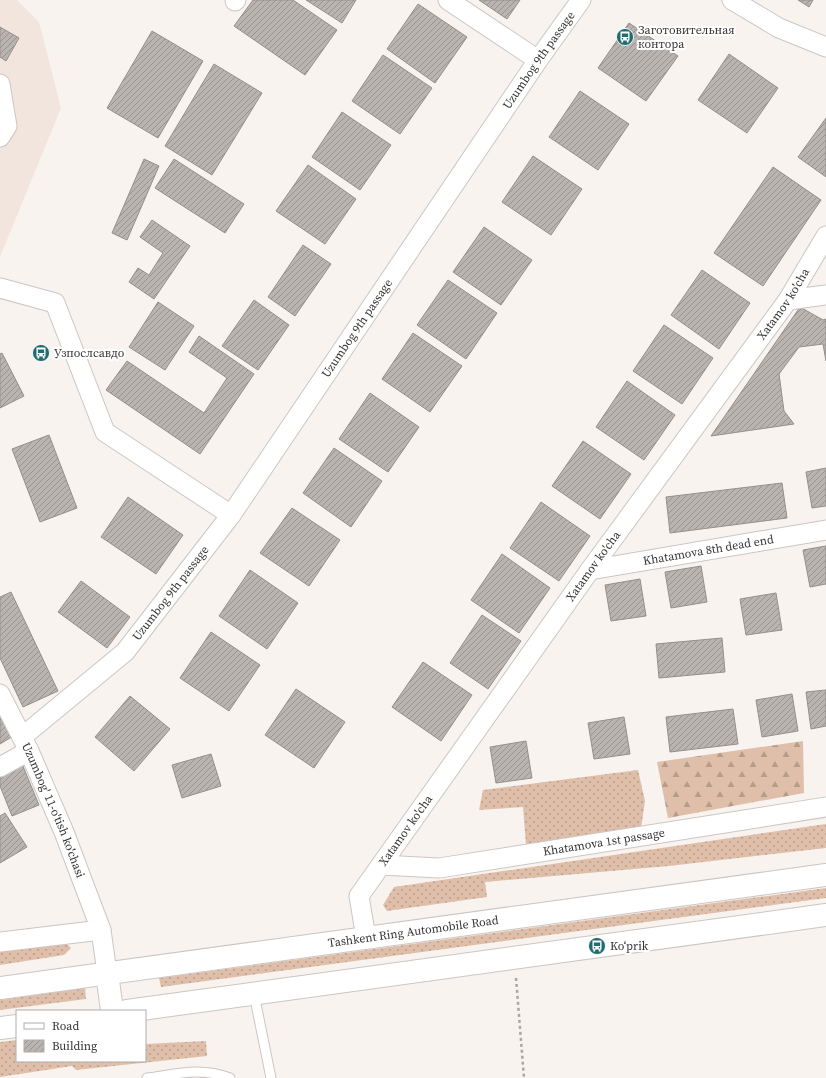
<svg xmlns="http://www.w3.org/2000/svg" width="826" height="1078" font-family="'Source Serif 4',serif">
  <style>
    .built { fill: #f2e5dd }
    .grass { fill: url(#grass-dots) }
    .forest { fill: url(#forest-firs) }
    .building { fill: url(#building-hatch); stroke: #958f8c }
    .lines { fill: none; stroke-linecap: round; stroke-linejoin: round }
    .lane-casing { stroke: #ccc6c3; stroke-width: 11 }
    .street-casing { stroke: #ccc6c3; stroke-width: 21 }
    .highway-casing { stroke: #ccc6c3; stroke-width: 24 }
    .path { stroke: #aaa6a4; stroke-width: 2.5; stroke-dasharray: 3 3; stroke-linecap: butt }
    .lane { stroke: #fff; stroke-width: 9 }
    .street { stroke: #fff; stroke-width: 19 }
    .highway { stroke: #fff; stroke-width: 22 }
    .labels { text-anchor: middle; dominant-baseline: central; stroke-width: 4; stroke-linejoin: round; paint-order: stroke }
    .poi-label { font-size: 12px; fill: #353332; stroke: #fff; text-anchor: start }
    .street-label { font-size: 12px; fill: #353332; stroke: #fff }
  </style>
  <defs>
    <pattern id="grass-dots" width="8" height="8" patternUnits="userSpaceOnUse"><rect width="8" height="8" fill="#e0bfaa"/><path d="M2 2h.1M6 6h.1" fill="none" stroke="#b69c8b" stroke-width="1.8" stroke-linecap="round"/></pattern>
    <pattern id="forest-firs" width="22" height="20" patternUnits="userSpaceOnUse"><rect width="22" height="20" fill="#e0bfaa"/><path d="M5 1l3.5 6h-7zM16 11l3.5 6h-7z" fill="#b69c8b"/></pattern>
    <pattern id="building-hatch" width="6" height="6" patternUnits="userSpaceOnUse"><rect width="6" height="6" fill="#b9b4b0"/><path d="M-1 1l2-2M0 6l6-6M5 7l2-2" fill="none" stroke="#979390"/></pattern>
  </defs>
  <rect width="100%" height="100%" fill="#f9f3f0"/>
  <path class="built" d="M0,0H17L39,22L61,108L0,257Z"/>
  <path class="grass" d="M638,770L645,801L641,828L526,845L523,807L479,810L483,790Z
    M826,824V848L669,866L485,882L487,897L387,911L383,905L394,887Z
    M826,888V898L161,987L159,978Z
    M66,943L71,948L64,955L0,965V949Z
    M85,988L86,999L0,1010V1000Z
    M17,1040V1061H145V1044L206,1041L207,1056L76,1070L72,1066L0,1077V1042Z"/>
  <path class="forest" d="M803,741L804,793L668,818L657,762Z"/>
  <path class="building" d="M253,0H293L337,30L305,75L234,26Z
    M306,0H356L342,23Z
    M479,0H520L507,19Z
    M798,0H813L809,7Z
    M418,4L467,37L435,83L387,49Z
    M629,23L678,56L646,101L598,68Z
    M0,27L19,38L6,61L0,57Z
    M152,31L203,61L158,138L107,108Z
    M729,54L778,88L747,133L698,100Z
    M383,55L432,88L400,134L352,101Z
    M214,64L262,93L212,175L165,146Z
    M580,91L629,124L598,170L549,137Z
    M342,112L391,145L360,190L312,157Z
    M826,118V177L798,157Z
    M533,156L582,189L551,235L502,202Z
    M144,159L159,166L127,240L112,233Z
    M174,159L244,204L225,233L155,188Z
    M308,165L356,199L325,244L276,211Z
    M773,167L821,200L763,286L714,253Z
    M152,220L190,246L154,299L129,282L138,268L149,275L163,253L140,237Z
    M484,227L532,260L501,305L453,272Z
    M303,245L331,264L295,316L268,297Z
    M702,270L750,303L719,349L671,315Z
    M448,280L497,313L466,359L417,325Z
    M254,300L289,325L258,370L222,346Z
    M158,302L194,326L165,370L129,347Z
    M800,307L823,320L826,319V361L823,344L799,347L779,374L784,411L794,424L711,436Z
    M664,325L713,358L682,404L633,371Z
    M413,333L462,366L430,412L382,379Z
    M199,336L254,374L200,454L106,390L127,361L204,413L227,378L189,352Z
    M2,353L24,396L0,408V354Z
    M627,381L675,415L644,460L596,427Z
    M370,393L419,427L388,472L339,439Z
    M49,435L77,508L40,522L12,449Z
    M583,441L631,474L600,519L552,486Z
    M334,448L382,481L351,527L303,493Z
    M826,468V506L812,508L806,472Z
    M782,483L787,518L670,533L666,497Z
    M128,497L183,535L156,574L101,537Z
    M541,502L590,536L559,581L510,548Z
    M292,508L340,540L309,586L260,553Z
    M826,546V584L810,587L803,550Z
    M502,554L550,588L519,633L471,600Z
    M701,566L707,602L671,608L665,572Z
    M250,570L298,603L267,649L219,616Z
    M640,579L646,616L611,621L605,585Z
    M81,581L130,617L107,648L58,612Z
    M11,592L58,691L23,707L0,658V597Z
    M776,593L782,630L746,635L740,599Z
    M482,615L521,641L488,689L450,663Z
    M211,632L260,665L229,711L180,678Z
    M722,638L725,672L659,678L656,644Z
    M423,662L472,695L441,741L392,707Z
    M296,689L345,722L314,768L265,735Z
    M826,690V726L811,729L806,692Z
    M792,694L798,731L762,737L756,700Z
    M130,696L170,729L134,771L95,737Z
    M0,709L15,735L0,744Z
    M733,709L738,744L670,752L666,717Z
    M624,717L630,754L594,759L588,723Z
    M526,741L532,778L496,783L490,747Z
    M211,754L221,786L182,798L172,765Z
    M22,764L39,805L12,816L0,786V773Z
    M5,813L27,847L0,863V816Z"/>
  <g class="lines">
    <g class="lane-casing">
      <path id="lane" d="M254,994L271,1078
        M147,1078C178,1074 200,1067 230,1078"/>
    </g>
    <g class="street-casing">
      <g id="street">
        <path d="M448,0L538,60"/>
        <path d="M732,0L779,28L826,47"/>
        <path d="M235,1L236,0"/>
        <path d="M0,84L7,126L0,137"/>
        <path d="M0,288L55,303L105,432L231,515"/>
        <path d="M788,300L826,295"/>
        <path id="s1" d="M590,570L826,530"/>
        <path id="s2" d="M0,694L29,751L64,832L101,930L107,973"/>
        <path id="s3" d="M22,737L125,652L231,515L538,60L581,0"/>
        <path d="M0,767L29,751"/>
        <path id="s4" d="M381,865L439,868L826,807"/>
        <path id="s5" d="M366,938L359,896L590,570L788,300L826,236"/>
        <path d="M0,942L101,930"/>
      </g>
    </g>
    <g class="highway-casing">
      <g id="highway">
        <path d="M107,973L112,1011"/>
        <path id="s6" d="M0,988L826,875"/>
        <path d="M127,1011L826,915"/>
        <path d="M0,1028L17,1026"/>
      </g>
    </g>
    <path class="path" d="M516,978L524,1078"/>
    <use href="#lane" class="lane"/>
    <use href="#street" class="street"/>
    <use href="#highway" class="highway"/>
  </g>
  <defs>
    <g id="bus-disc" transform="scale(0.9)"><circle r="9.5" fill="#206c70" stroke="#fff"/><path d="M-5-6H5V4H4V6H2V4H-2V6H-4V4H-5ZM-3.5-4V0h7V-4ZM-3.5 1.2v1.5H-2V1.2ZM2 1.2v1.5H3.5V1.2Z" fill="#fff"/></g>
  </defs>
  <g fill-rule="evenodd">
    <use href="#bus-disc" x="625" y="37"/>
    <use href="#bus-disc" x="41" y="353"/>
    <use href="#bus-disc" x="597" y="946"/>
  </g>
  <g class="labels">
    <g class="poi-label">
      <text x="638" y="30">Заготовительная<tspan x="638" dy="14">контора</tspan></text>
      <text x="54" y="353">Узпослсавдо</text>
      <text x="610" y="946">Koʻprik</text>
    </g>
    <g class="street-label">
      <text stroke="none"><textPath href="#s3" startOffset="856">Uzumbog 9th passage</textPath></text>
      <text stroke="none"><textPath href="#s5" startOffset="771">Xatamov ko'cha</textPath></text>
      <text stroke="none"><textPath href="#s3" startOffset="532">Uzumbog 9th passage</textPath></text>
      <text stroke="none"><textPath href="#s1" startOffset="120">Khatamova 8th dead end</textPath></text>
      <text stroke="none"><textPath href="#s5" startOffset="447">Xatamov ko'cha</textPath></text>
      <text stroke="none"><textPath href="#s3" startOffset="208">Uzumbog 9th passage</textPath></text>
      <text stroke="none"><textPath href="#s2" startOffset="128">Uzumbog' 11-o'tish ko'chasi</textPath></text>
      <text stroke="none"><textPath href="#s5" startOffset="123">Xatamov ko'cha</textPath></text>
      <text stroke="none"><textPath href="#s4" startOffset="225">Khatamova 1st passage</textPath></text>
      <text stroke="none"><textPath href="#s6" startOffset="417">Tashkent Ring Automobile Road</textPath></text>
    </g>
  </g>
  <rect x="16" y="1010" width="130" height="52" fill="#ffffff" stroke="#aeadad"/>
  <rect x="24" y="1023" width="20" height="6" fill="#ffffff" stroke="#aeadad"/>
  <text x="52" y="1030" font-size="12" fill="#353332">Road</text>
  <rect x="24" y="1040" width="20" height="12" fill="url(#building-hatch)" stroke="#aeadad"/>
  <text x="52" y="1050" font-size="12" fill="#353332">Building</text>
</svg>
